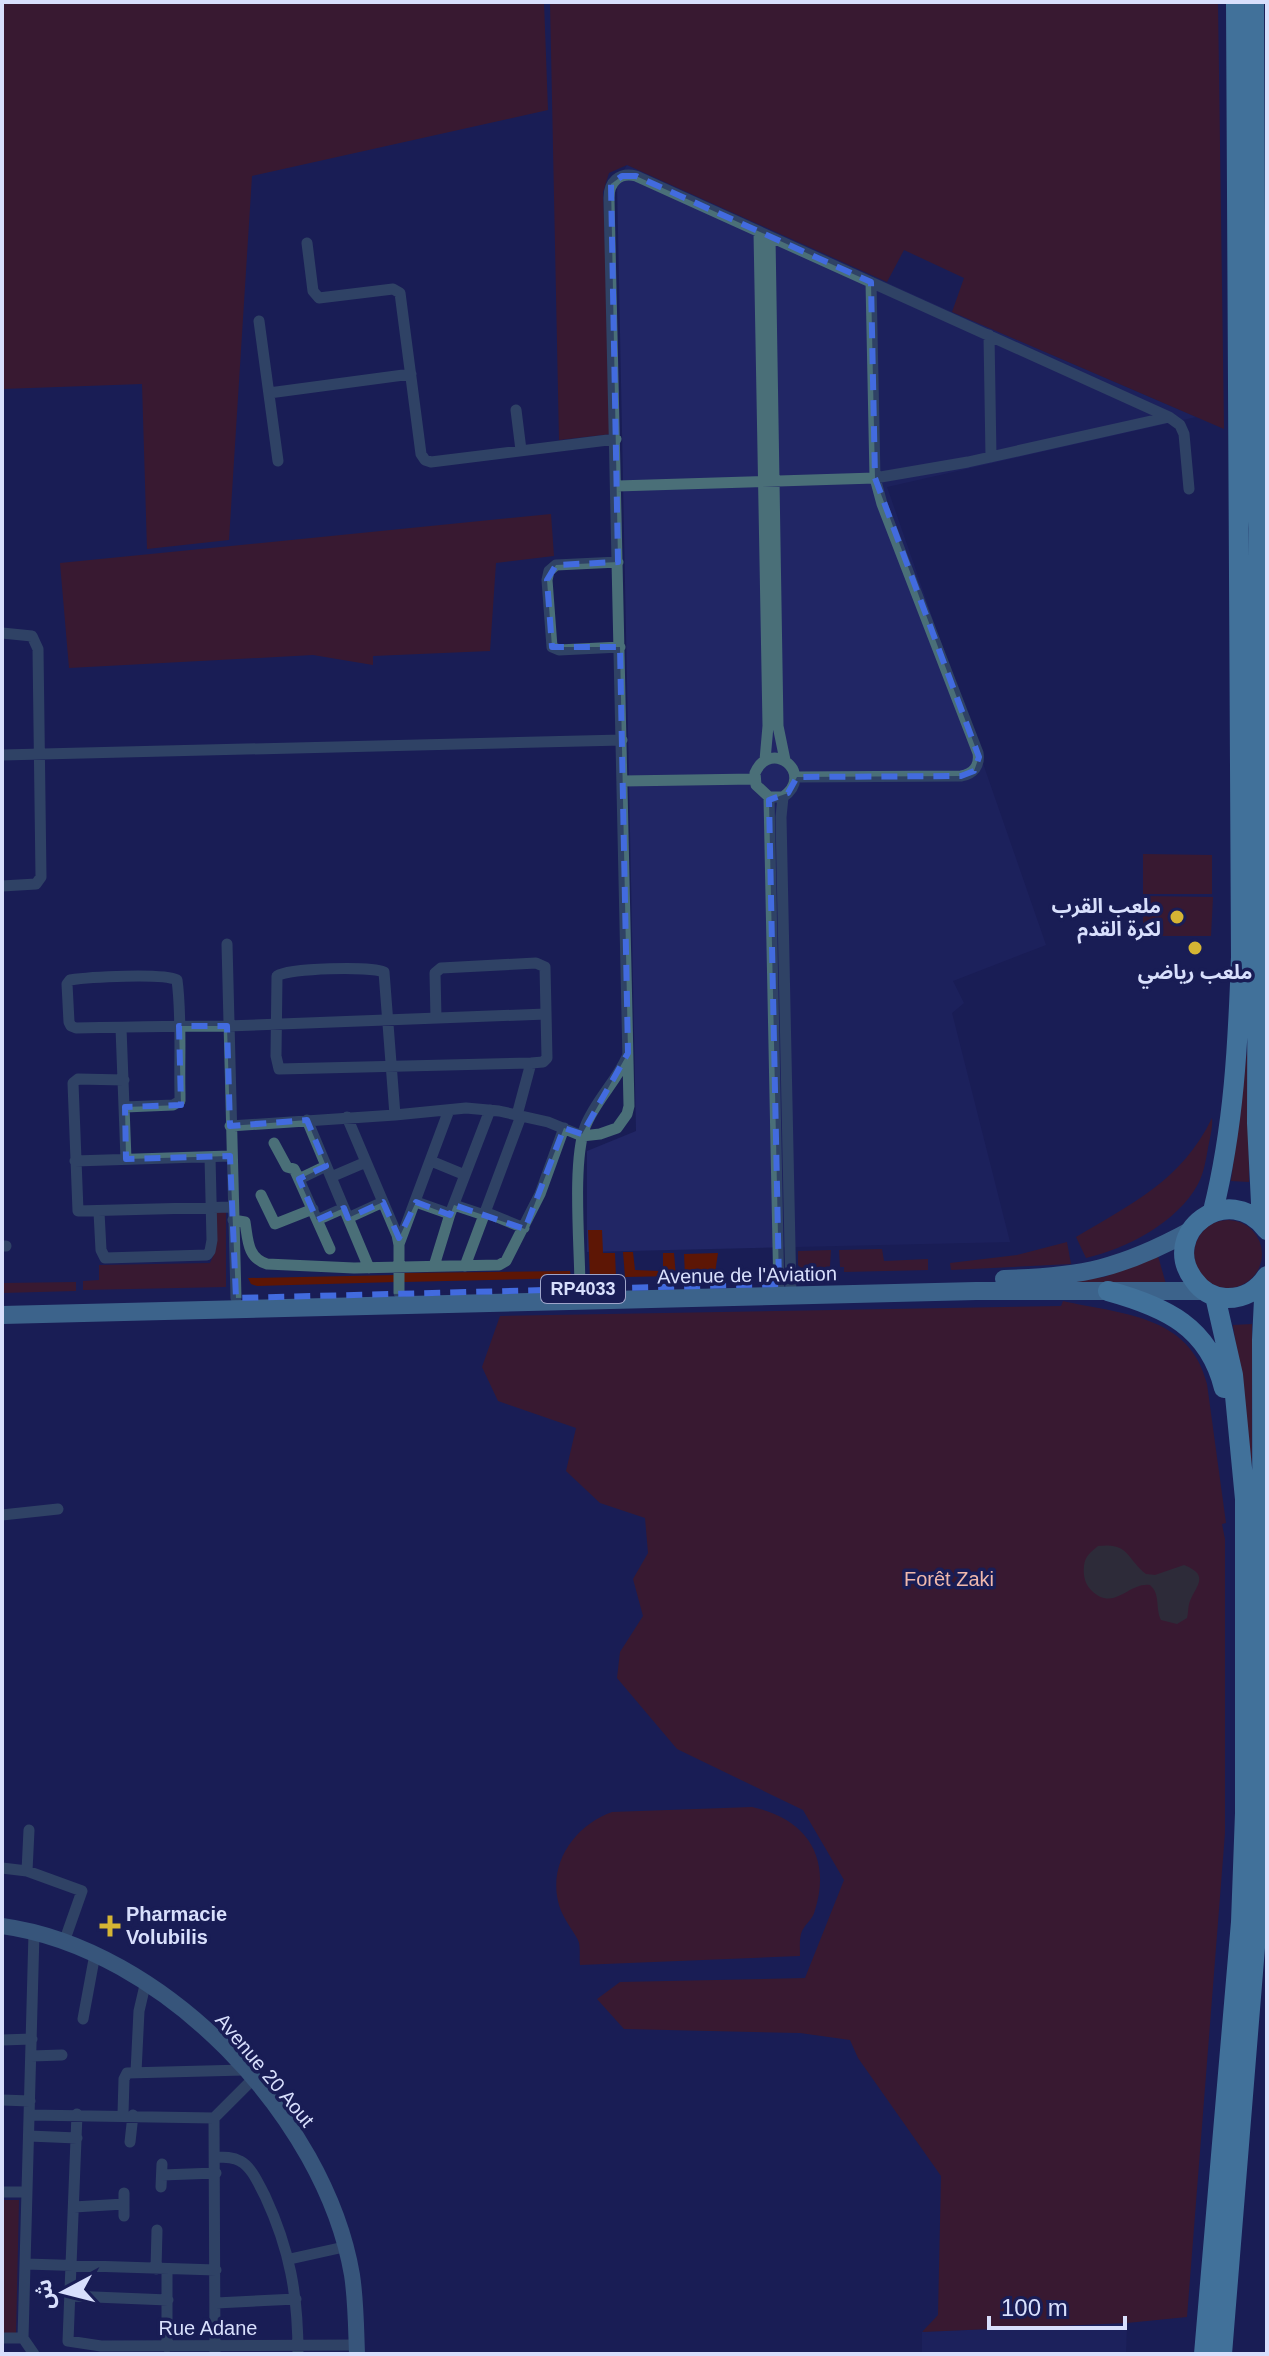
<svg xmlns="http://www.w3.org/2000/svg" width="1269" height="2356" font-family="Arial,'Noto Sans Arabic',sans-serif">
  <style>
    .built { fill: #212665 }
    .green { fill: #5d1605 }
    .water { fill: #463c18 }
    .lines { fill: none; stroke-linecap: round; stroke-linejoin: round }
    .street { stroke: #4a6f78; stroke-width: 11 }
    .secondary { stroke: #5b99a8; stroke-width: 16 }
    .primary { stroke: #67b9cc; stroke-width: 18 }
    .highway { stroke: #72d7ed; stroke-width: 20 }
    .marked { fill: none; stroke: #426bdf; stroke-width: 6; stroke-dasharray: 16 10; stroke-linejoin: round }
    .poi-dot { fill: #d5b534; stroke: #191d55; stroke-width: 3 }
    .labels { text-anchor: middle; dominant-baseline: central; stroke-width: 7; stroke-linejoin: round; paint-order: stroke }
    .shield { fill: #191d55; stroke: #9fa5ca; stroke-width: 2 }
    .shield-label { font-size: 18px; font-weight: bold; fill: #d8dffc }
    .poi-label { font-size: 20px; font-weight: bold; fill: #d8dffc; stroke: #191d55; text-anchor: end }
    .street-label { font-size: 20px; fill: #d8dffc; stroke: #191d55 }
    .park-label { font-size: 20px; fill: #f0b9ac; stroke: #191d55 }
  </style>
  <rect width="100%" height="100%" fill="#191d55"/>
  <path class="built" d="M627,165L952,312L1196,417L887,487L1046,945L953,981L964,1003L952,1013L1010,1242L587,1252V1151L636,1131L617,183Z
    M1127,2323L1126,2354H922V2332Z"/>
  <path class="green" d="M2,2H544L548,110L252,176L229,540L147,549L142,384L2,389Z
    M550,2H1218L1224,429L952,312L964,278L904,250L887,282L627,165L609,173L603,192L612,434L559,440Z
    M551,514L554,556L496,563L490,651L373,656V665L313,655L69,668L60,563Z
    M1143,854L1212,855V894H1143Z
    M1143,896L1213,897L1211,936H1143Z
    M1248,1043L1249,1182L1231,1181Z
    M1212,1118C1213,1126 1210,1138 1208,1148C1206,1159 1204,1173 1198,1184C1178,1222 1126,1249 1086,1258L1076,1237C1133,1203 1182,1180 1212,1118Z
    M215,1212H226V1287L83,1290V1281L99,1280V1265L210,1263L215,1252Z
    M1194 1254a34 34 0 1 1 68 0a34 34 0 1 1-68 0Z
    M588,1230H602L603,1253H615L616,1277L590,1278Z
    M1067,1242L1071,1264L951,1270L950,1263L1017,1255Z
    M882,1249L884,1261L928,1259V1270L844,1272V1267H840L839,1250Z
    M831,1250L830,1266L824,1272L803,1270L798,1265V1251Z
    M623,1252H633L635,1270L660,1271L663,1268V1253H674L676,1276L625,1277Z
    M718,1253L715,1273L685,1276L684,1254Z
    M1158,1256L1166,1284L1040,1282L1104,1277Z
    M570,1271L571,1278L404,1282V1273Z
    M396,1275V1282L257,1286L251,1284L248,1278Z
    M76,1282V1291L2,1293V1283Z
    M1063,1301C1119,1314 1190,1314 1207,1384L1226,1523L1222,1524L1225,1539V1833L1187,2317L1127,2323L922,2332L938,2315L941,2176L858,2058L850,2040L800,2033L624,2029L597,1999L620,1982L805,1978L844,1880L803,1810L677,1749L617,1678L620,1652L643,1616L633,1579L648,1553L645,1518L600,1503L566,1471L576,1428L498,1401L482,1367L500,1316L1061,1306Z
    M1252,1324V1467L1233,1325Z
    M752,1807C805,1818 832,1856 815,1910C813,1919 806,1923 802,1931C799,1938 800,1948 800,1956L580,1965C579,1958 581,1947 578,1940C571,1927 561,1916 558,1901C549,1861 576,1825 612,1812Z
    M2,2200H19L16,2336L2,2335Z"/>
  <path class="water" d="M1098,1546C1129,1542 1126,1558 1146,1574L1155,1575L1184,1565C1212,1576 1194,1587 1189,1604C1188,1609 1188,1614 1187,1618L1177,1624L1161,1620C1155,1607 1161,1595 1150,1585C1128,1582 1114,1613 1091,1590C1085,1584 1083,1575 1084,1566C1085,1556 1091,1552 1098,1546Z"/>
  <g class="lines">
    <path class="street" d="M759,232L768,726L765,760
      M770,237L778,726L785,760
      M307,243L313,291L319,298L393,289L400,293L421,454L425,460L431,462L616,439
      M259,321L278,461
      M989,335L991,457
      M269,393L411,374
      M516,410L521,450
      M617,486L875,478L968,462L1169,417
      M618,562L556,565L549,571L547,580L552,647L559,650L620,647
      M2,633L32,636L38,649L41,877L36,884L2,886
      M2,755L622,740
      M795,777L961,776C974,774 980,765 978,753L882,504L875,478L871,282
      M622,781L755,779
      M769,797L779,1296
      M783,797H769L756,785L755,773C771,737 816,774 783,797L781,817L791,1295
      M227,944L236,1298
      M121,1028L126,1159
      M124,1080L78,1079L73,1083L78,1211L232,1207
      M125,1107L173,1105L180,1101V1094C179,1057 182,1017 177,980C163,973 89,977 70,980L67,984L69,1022L71,1026L76,1028C126,1027 177,1026 227,1026L546,1014
      M395,1115L384,972C370,966 289,968 277,976L276,1056L279,1069L531,1063L543,1062L547,1058L545,967L536,963L441,968L435,973L436,1018
      M517,1115L531,1063
      M347,1117L397,1235L399,1245V1293
      M307,1120L369,1268
      M230,1126L395,1115L466,1108L499,1111L548,1122L582,1136L600,1134L617,1128L627,1114L629,1106L609,198C609,182 619,172 636,176L1169,417L1180,425L1184,434L1189,489
      M274,1143L287,1167L294,1169L296,1173L330,1249
      M75,1161L230,1156
      M431,1161L465,1175
      M331,1177L366,1162
      M299,1179L326,1166
      M261,1195L275,1224L313,1209
      M416,1202L450,1214
      M454,1205L484,1215
      M99,1212L101,1250L105,1258L207,1255L210,1251L212,1240L210,1157
      M485,1212L524,1228
      M348,1218L383,1202
      M233,1220L245,1222C248,1239 247,1258 267,1264L354,1268L499,1265L506,1261L540,1194L564,1128
      M317,1220L344,1208
      M399,1244L449,1110
      M2,1246H6
      M434,1266L450,1214L490,1110
      M465,1266L521,1116
      M580,1289C580,1247 572,1163 585,1127C595,1101 616,1082 627,1057
      M2,1515L58,1509
      M2,1868L27,1871L82,1891L64,1942
      M27,1871L29,1830
      M83,2019L95,1954
      M2,2040L32,2039
      M31,2056L62,2055
      M136,2072L139,2011L146,1981
      M2,2100L30,2101
      M77,2114L68,2341L101,2346L357,2345
      M123,2114L124,2079L127,2073L244,2070
      M30,2115L214,2118L252,2080
      M214,2118L215,2353
      M29,2136L77,2138
      M130,2142L133,2115
      M216,2157C224,2157 233,2157 240,2161C252,2167 259,2185 265,2196C290,2250 298,2295 298,2354
      M162,2175L216,2173
      M161,2187L162,2164
      M2,2192H27
      M124,2193V2216
      M74,2207L124,2204
      M290,2259L344,2247
      M26,2264L216,2270
      M156,2269L157,2230
      M70,2296L168,2300
      M216,2303L296,2299
      M2,2338H23
      M167,2347V2269
      M34,2354L23,2338L34,1933"/>
    <path class="secondary" d="M2,1926C163,1948 325,2117 352,2275C356,2301 356,2328 357,2354"/>
    <path class="primary" d="M1004,1279C1082,1277 1122,1268 1190,1231
      M2,1315L976,1291H1205"/>
    <path class="highway" d="M1254,2L1256,455L1259,528L1257,1123L1262,1223
      M1213,1211C1234,1127 1238,1043 1241,957L1236,2
      M1267,1230C1229,1179 1158,1233 1194,1280C1201,1290 1212,1297 1225,1298C1243,1299 1258,1290 1267,1276
      M1108,1291C1166,1307 1209,1327 1224,1388
      M1204,2354L1241,1922L1245,1813V1499L1233,1375L1215,1296
      M1222,2354L1263,1849L1262,1340L1265,1279"/>
  </g>
  <path d="M0 0H1269V2356H0ZM622,176H636L871,282L875,478L979,757L974,771L961,776L797,777L788,793L769,800L779,1284L236,1298L230,1156L126,1159L125,1107L181,1105L179,1026H227L230,1126L307,1120L326,1166L299,1179L317,1220L344,1208L348,1218L383,1202L399,1238L416,1202L450,1215L454,1205L525,1229L564,1128L582,1134L628,1053L620,647H552L547,580L556,565L618,562L611,184Z" fill="#191d55" fill-opacity=".55" fill-rule="evenodd"/>
  <path class="marked" d="M622,176H636L871,282L875,478L979,757L974,771L961,776L797,777L788,793L769,800L779,1284L236,1298L230,1156L126,1159L125,1107L181,1105L179,1026H227L230,1126L307,1120L326,1166L299,1179L317,1220L344,1208L348,1218L383,1202L399,1238L416,1202L450,1215L454,1205L525,1229L564,1128L582,1134L628,1053L620,647H552L547,580L556,565L618,562L611,184Z"/>
  <g class="poi-dot">
    <circle cx="1177" cy="917" r="8"/>
    <circle cx="1195" cy="948" r="8"/>
    <path d="M106 1914h8v8h8v8h-8v8h-8v-8h-8v-8h8z"/>
  </g>
  <g class="labels">
    <rect class="shield" x="541" y="1275" width="84" height="28" rx="6"/>
    <g class="shield-label">
      <text x="583" y="1289">RP4033</text>
    </g>
    <g class="poi-label">
      <text x="1161" y="906">ملعب القرب<tspan x="1161" dy="23">لكرة القدم</tspan></text>
      <text x="1195" y="972" text-anchor="middle">ملعب رياضي</text>
      <text x="126" y="1914" text-anchor="start">Pharmacie<tspan x="126" dy="23">Volubilis</tspan></text>
    </g>
    <g class="street-label">
      <text transform="translate(747 1275) rotate(-1)">Avenue de l'Aviation</text>
      <text transform="translate(265 2070) rotate(50)">Avenue 20 Aout</text>
      <text x="208" y="2328">Rue Adane</text>
    </g>
    <g class="park-label">
      <text x="949" y="1579">Forêt Zaki</text>
    </g>
  </g>
  <rect width="1269" height="2356" fill="none" stroke="#d8dffc" stroke-width="8"/>
  <g transform="translate(64 2292) rotate(263)" stroke="#191d55" stroke-width="6" paint-order="stroke">
  <path d="M0-6L14 30L0 20L-14 30Z" fill="#d8dffc"/>
  <text y="-12" font-size="22" font-weight="bold" text-anchor="middle" fill="#d8dffc">ش</text>
  </g>
  <path d="M989 2316v12h136v-12" fill="none" stroke="#d8dffc" stroke-width="4"/>
  <text x="1001" y="2316" font-size="24" fill="#d8dffc" stroke="#191d55" stroke-width="6" paint-order="stroke">100 m</text>
</svg>
